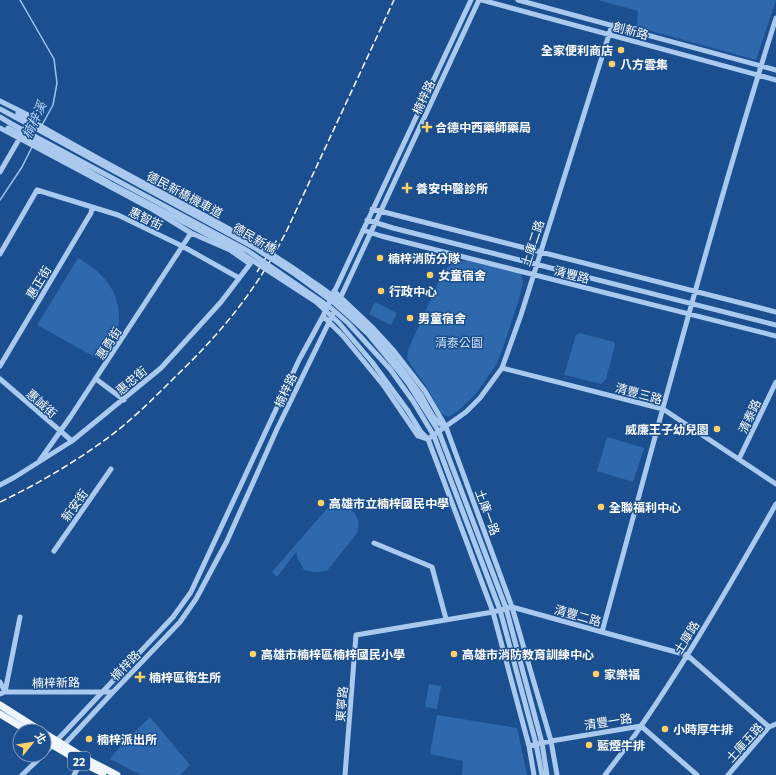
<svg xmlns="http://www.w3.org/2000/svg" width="776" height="775" font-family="Commissioner,'Noto Sans TC',sans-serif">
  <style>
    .green { fill: #2e69ad }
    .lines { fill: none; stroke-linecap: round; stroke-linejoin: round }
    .stream { stroke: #9cc4f0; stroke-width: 1.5 }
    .minor { stroke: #a9c9ee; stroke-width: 5 }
    .major { stroke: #f0f6ff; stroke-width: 7 }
    .rail { stroke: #fff; stroke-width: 1.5; stroke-dasharray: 7 3; stroke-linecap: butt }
    .minor-bridge { stroke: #a9c9ee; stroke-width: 5 }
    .poi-dot { fill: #ffd166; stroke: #1b4f8f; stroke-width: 1.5 }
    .labels { text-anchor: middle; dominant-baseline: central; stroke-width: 3; stroke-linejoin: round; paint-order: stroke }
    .shield { fill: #1b4f8f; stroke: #bbcadd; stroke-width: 1 }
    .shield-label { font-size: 11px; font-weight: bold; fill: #fff }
    .street-label { font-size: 12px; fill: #fff; stroke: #1b4f8f }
    .poi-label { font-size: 12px; font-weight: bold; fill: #fff; stroke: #1b4f8f; text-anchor: start }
    .park-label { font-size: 12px; fill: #cfe3fa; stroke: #1b4f8f }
    .water-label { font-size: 13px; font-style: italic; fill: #b5d3f5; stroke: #1b4f8f }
  </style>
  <rect width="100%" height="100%" fill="#1b4f8f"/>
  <path class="green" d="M598,0H776L756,60L637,27L638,11Z
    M78,258C108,275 125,298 117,334C114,344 107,353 102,361L37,325Z
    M468,260L521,274L523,281L520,296L503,348L496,365L475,395L458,411L449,417L444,415L440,412L428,389L407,359L408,350L441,276C449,263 454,262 468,260Z
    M375,302L397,313L391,325L369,314Z
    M580,333L614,342L615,345L606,379L601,384L564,375L576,335Z
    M607,437L644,448L633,482L597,471Z
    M337,497L341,501L335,508C352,505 362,516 357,533L327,571L314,572L304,570L297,557L296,552L277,577L272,572Z
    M429,684L441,686L437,709L425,707Z
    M437,715L517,728L527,775H462L463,761L430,754Z
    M150,717L190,765L180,775H141L110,759C121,744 136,731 150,717Z"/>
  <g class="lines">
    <path class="stream" d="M20,0L54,59L57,83L53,105L42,125
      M0,200L22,167L32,147"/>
    <path class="minor" d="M482,0L776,80
      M518,0L776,70
      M0,101L32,117L0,172
      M0,109L15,117
      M0,117L10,123
      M0,128L152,209L191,233L230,250L250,264L221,302L161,368L72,441L15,477L0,485
      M372,209L776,312
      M367,220L393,228L776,325
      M363,230L381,236L776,336
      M0,254L37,190L118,215L182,246L239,278
      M334,291L372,327L394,351L425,391L446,427L512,607L551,741L557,775
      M338,303L479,0
      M323,316L343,336L384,386L418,436L427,439
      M0,366L82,228L91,213L92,208
      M502,368L663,409L776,484
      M0,379L72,441
      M96,379L124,400
      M421,395C427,405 434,424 446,427
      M408,411L421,432L428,439L493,612L529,746L534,775
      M439,432L506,608L542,743L547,775
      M434,436L500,610L536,744L542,775
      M428,439L466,412L480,398L502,368L521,315L612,25
      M739,459L776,382
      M40,460L71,416L191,233
      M374,543L432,567L446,619
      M54,551L111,469
      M602,632C658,427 712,221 776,18
      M0,682L5,692
      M5,692L20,617
      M0,694L5,692H113
      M62,745H64L113,692L180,622L196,599L227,541L277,429L333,314
      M529,746L551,741L641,726L697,775
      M44,754L173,617L191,592L299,360L323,316L471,0
      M22,775L43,755
      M74,775L81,762
      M345,775L356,635L493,612L512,607L602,632L687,655L769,727
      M605,775C617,759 630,743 641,726C690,655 733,579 776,504
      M728,775L769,727L776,724"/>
    <path class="major" d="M0,705L41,731
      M0,714L28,731
      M44,733L88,760L117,775
      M44,740L81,762L103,773"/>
    <path class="rail" d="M257,272L278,238
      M0,502C38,484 75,462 109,437C133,419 155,397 176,376C223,331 258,288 287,230L394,0"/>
    <path class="minor-bridge" d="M18,113C63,139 109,165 155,189C208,217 260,244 309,279C321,287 334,296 345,306C375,332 398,363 421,395
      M15,117L255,248L296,275L333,302L351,318L368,334L396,368L408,383L439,432
      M10,123L248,251L331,308L348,323L390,369L413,401L434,436
      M8,128L55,152L111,184L235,249L316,302L339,323L372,362L408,411"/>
  </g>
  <g class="poi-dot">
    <circle cx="621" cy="50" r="4"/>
    <circle cx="612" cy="64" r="4"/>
    <path d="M425 121h4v4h4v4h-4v4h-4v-4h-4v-4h4z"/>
    <path d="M405 182h4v4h4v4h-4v4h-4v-4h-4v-4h4z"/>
    <circle cx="380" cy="258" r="4"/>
    <circle cx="430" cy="275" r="4"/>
    <circle cx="381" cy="291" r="4"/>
    <circle cx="410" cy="318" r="4"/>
    <circle cx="717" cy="429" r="4"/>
    <circle cx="321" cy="503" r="4"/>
    <circle cx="601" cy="507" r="4"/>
    <circle cx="253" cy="654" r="4"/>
    <circle cx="454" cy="654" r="4"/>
    <circle cx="596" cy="674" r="4"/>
    <path d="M138 671h4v4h4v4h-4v4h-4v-4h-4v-4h4z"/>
    <circle cx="665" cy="729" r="4"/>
    <circle cx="89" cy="739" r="4"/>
    <circle cx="589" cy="745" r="4"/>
  </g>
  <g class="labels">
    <rect class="shield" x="68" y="752" width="22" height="18" rx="3"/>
    <g class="shield-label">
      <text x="79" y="761">22</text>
    </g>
    <g class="street-label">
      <text transform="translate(631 30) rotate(15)">創新路</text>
      <text transform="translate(423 97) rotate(-65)">楠梓路</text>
      <text transform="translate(185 194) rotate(28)">德民新橋機車道</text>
      <text transform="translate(146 218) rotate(26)">惠智街</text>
      <text transform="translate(255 238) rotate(30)">德民新橋</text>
      <text transform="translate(532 243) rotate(-72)">土庫二路</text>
      <text transform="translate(572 274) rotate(14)">清豐路</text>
      <text transform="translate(38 282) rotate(-59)">惠正街</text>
      <text transform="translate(108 343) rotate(-57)">惠勇街</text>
      <text transform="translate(131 380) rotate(-40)">惠忠街</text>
      <text transform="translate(285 390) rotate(-65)">楠梓路</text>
      <text transform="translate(639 393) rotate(15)">清豐三路</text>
      <text transform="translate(42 403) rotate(41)">惠誠街</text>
      <text transform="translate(749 416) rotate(-65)">清泰路</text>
      <text transform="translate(74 505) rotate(-55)">新安街</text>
      <text transform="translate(488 512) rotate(70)">土庫一路</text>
      <text transform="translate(578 615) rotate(16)">清豐二路</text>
      <text transform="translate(686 637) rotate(-58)">土庫路</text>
      <text transform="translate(125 665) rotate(-46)">楠梓路</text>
      <text transform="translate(56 682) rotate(-1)">楠梓新路</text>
      <text transform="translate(341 704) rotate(-85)">東寧路</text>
      <text transform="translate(608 721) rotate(-9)">清豐一路</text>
      <text transform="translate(744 742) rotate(-48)">土庫五路</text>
    </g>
    <g class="poi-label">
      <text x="613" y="50" text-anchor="end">全家便利商店</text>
      <text x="620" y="64">八方雲集</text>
      <text x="435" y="127">合德中西藥師藥局</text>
      <text x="416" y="188">養安中醫診所</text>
      <text x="388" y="258">楠梓消防分隊</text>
      <text x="438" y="275">女童宿舍</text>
      <text x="389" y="291">行政中心</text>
      <text x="418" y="318">男童宿舍</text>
      <text x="709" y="429" text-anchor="end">威廉王子幼兒園</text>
      <text x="329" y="503">高雄市立楠梓國民中學</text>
      <text x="609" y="507">全聯福利中心</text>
      <text x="261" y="654">高雄市楠梓區楠梓國民小學</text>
      <text x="462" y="654">高雄市消防教育訓練中心</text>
      <text x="604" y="674">家樂福</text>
      <text x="149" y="677">楠梓區衛生所</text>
      <text x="673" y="729">小時厚牛排</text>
      <text x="97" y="739">楠梓派出所</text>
      <text x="597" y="745">藍煙牛排</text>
    </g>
    <g class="park-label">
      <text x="459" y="342">清泰公園</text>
    </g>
    <g class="water-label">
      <text transform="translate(34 120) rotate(-65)">楠梓溪</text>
    </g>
  </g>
  <g transform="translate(32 743) rotate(60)"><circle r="19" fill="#1b4f8f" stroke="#7695bc"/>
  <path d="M0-3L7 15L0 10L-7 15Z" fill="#ffd166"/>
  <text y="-6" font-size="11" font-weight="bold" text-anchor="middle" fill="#ffffff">北</text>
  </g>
</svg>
